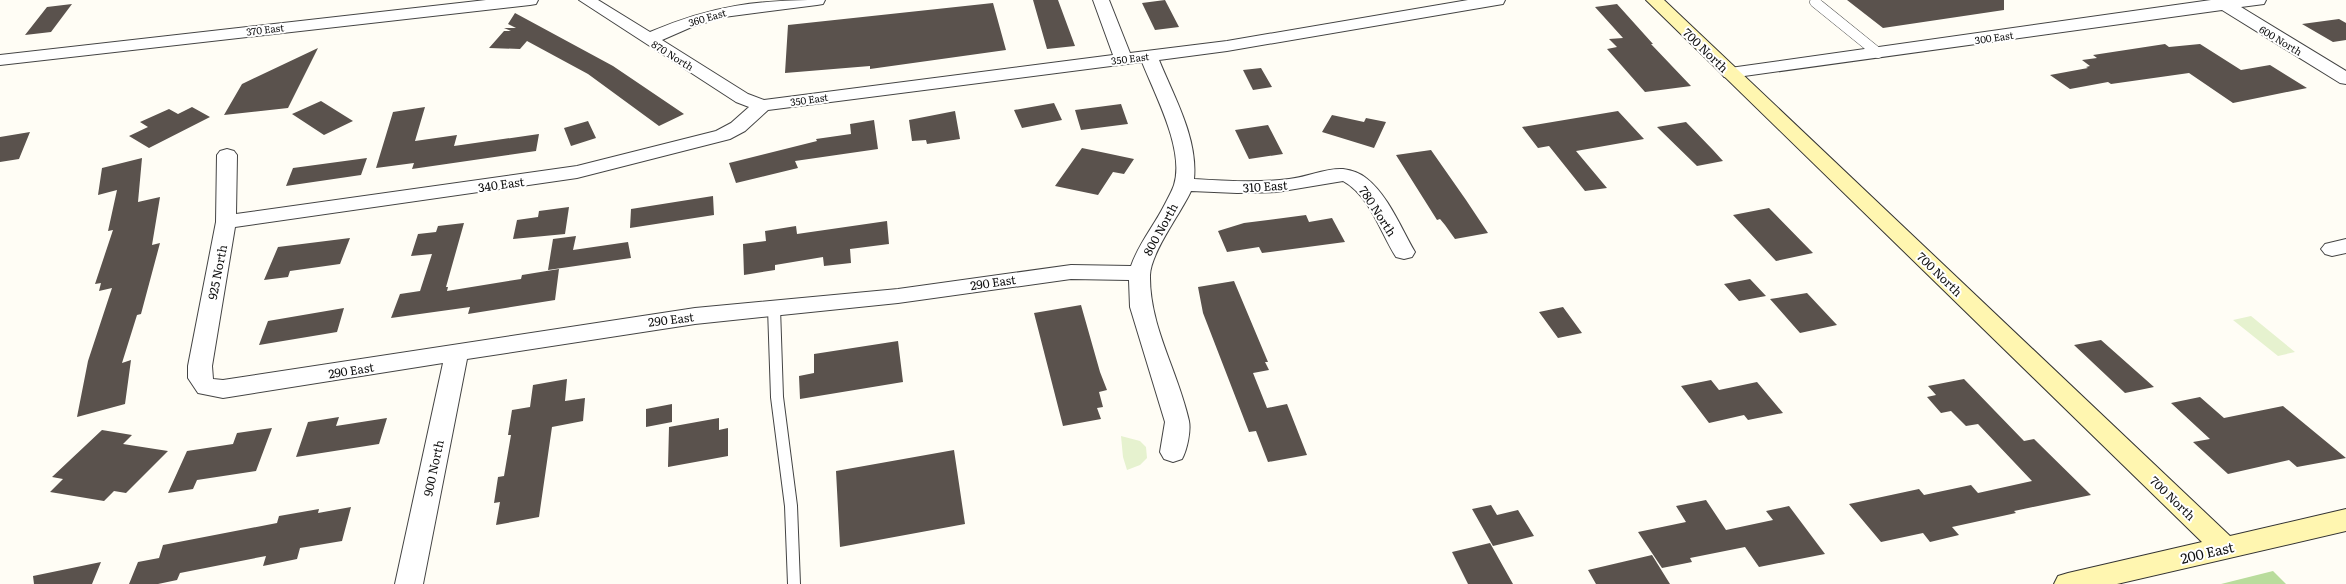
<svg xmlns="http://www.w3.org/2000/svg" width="2346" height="584" font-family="Literata,serif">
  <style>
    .forest { fill: #b9dc9c }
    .pitch { fill: #e6f2cf }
    .building { fill: #5a524d }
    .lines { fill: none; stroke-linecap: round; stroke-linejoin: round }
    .lane-far1-casing { stroke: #444; stroke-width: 11 }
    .lane-casing { stroke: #444; stroke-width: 14 }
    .street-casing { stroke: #444; stroke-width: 2 }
    .secondary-casing { stroke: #333; stroke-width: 2 }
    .lane-far1 { stroke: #fff; stroke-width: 10 }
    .lane { stroke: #fff; stroke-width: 12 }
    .street { fill: #fff; fill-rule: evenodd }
    .secondary { fill: #fff6b0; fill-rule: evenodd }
    .labels { text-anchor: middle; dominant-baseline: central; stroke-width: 4; stroke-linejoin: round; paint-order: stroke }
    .far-street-label { font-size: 10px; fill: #111; stroke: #fff }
    .street-label { font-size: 12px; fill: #111; stroke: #fff }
    .near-street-label { font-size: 14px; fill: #111; stroke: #fff }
  </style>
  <rect width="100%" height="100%" fill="#fffdf5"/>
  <path class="forest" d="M2273,571L2286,584H2221Z"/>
  <path class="pitch" d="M2251,316L2295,352L2278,356L2233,320Z
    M1121,436L1140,441L1146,447L1147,458L1140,465L1127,470L1123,457Z"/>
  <path class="building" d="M1033,0H1058L1075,46L1047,49Z
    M1165,0L1179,27L1155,30L1142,3Z
    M1847,0H2004V10L1883,28Z
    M993,3L1006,50L870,69V66L785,73L788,25Z
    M72,4L51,32L25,35L47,7Z
    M1617,4L1653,44H1651L1691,86L1645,92L1607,49L1617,47L1609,39L1623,38L1595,7Z
    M515,13L613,66L684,114L659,126L588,74L527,41L520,49L489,48L504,31H511L504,28H516L508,24Z
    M2339,19L2346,23V40L2333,42L2302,24Z
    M2165,44L2169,47L2200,44L2241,70L2270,65L2307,88L2233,103L2189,73L2111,84L2108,82L2070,89L2050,75L2088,68L2086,67L2090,66L2082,60L2097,58L2093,55Z
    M318,48L288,108L224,115L242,84Z
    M1261,68L1272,87L1253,90L1243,70Z
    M321,101L353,121L324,135L292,114Z
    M1054,103L1062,120L1022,128L1014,110Z
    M1121,104L1128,124L1081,130L1075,110Z
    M192,107L210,117L149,148L129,136L148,127L140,122L169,109L178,114Z
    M425,107L415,141L457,135L454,146L539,134L536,151L412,169L414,163L376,168L393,112Z
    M955,111L960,139L927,144L926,140L912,141L909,120Z
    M1618,111L1644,139L1576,151L1607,188L1585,191L1549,146L1538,148L1522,127Z
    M1332,115L1364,122L1366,118L1386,122L1374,148L1322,132Z
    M874,120L878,149L795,161L798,168L736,183L729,163L817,141L816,139L851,134L850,124Z
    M588,121L596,138L571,146L564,128Z
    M1686,122L1713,150L1723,161L1697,166L1657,127Z
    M1268,125L1283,154L1249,159L1235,130Z
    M30,132L19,159L0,162V137Z
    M1082,148L1134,159L1124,174L1113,172L1098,195L1055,186Z
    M1431,150L1466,200L1488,233L1455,239L1445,225L1440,219L1437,220L1396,155Z
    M142,158L138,202L160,197L152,245L160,243L141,314L137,315L122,363L131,360L125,404L77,417L88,361L112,288L99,291L101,283L95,284L113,230L108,231L117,190L98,195L102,168Z
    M367,158L361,175L286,186L293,168Z
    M713,196L714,215L630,228L631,209Z
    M569,207L565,234L513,239L517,220L538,217L539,211Z
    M1769,208L1813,253L1776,261L1733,215Z
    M1306,215L1309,222L1332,218L1345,242L1262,253L1259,247L1227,252L1218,231L1244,223Z
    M887,221L889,244L850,249L851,263L824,266L823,257L775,265V270L744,275L743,244L766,241L765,231L796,226L797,234Z
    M464,223L446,287H448L447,291L521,279L522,275L559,269L555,300L468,314L470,307L391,318L400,294L420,291L432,254L411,256L418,234L436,232L438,226Z
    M576,236L573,250L628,242L631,258L548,270L553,239Z
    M350,238L340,264L290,271L288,277L264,280L278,247Z
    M1750,279L1766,296L1739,301L1724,284Z
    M1234,281L1268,362H1265L1269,370L1253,373L1267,408L1287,404L1307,455L1268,462L1256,431L1249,432L1203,313L1198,287Z
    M1807,293L1837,325L1800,333L1770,299Z
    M1081,305L1100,372L1107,390L1099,392L1103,407L1097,408L1101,419L1063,426L1034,313Z
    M1563,307L1582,333L1558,338L1539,312Z
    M344,308L337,332L259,345L268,321Z
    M2101,340L2154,387L2125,393L2074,345Z
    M898,341L903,382L800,399L799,376L814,373V354Z
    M567,379L565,401L585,398L583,421L552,427L539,517L496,525L500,502L494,503L498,477L504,476L511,435H508L512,410L530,407L533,385Z
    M1964,379L2024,441L2034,439L2091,495L2014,511L2016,513L1952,527L1959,535L1930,542L1923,533L1881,542L1849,504L1919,489L1924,495L1971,485L1978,493L2032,481L1978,424L1966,426L1951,411L1941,413L1927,397L1936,395L1928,386Z
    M1711,380L1719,390L1757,382L1783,413L1748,420L1744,415L1709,423L1681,386Z
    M2200,397L2224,418L2283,406L2346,458L2297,467L2289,460L2228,474L2193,442L2210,439L2171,403Z
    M672,404V422L646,427V409Z
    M339,417L336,426L387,418L379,444L296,457L308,422Z
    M719,418V430L728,428V456L668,467L669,427Z
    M272,428L256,471L197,480L193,489L168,493L187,451L233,444L237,433Z
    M102,430L132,435L123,444L168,451L126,493L114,491L104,501L50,492L63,479L52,477Z
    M954,450L965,524L840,547L836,471Z
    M1706,500L1726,530L1773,520L1766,511L1789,506L1825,554L1759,567L1745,547L1690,558L1692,562L1662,568L1638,532L1686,522L1676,506Z
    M1491,505L1497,515L1518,510L1534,536L1493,546L1472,509Z
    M351,507L342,541L300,548L297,559L263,566L266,556L180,573L177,580L158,584H129L138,562L159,558L163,545L277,523L279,516L319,509L318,513Z
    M1490,543L1513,584H1468L1452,552Z
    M1652,555L1670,584H1596L1588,570Z
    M101,562L92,584H34L33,576Z"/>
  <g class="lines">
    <g class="lane-far1-casing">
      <path id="lane-far1" d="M1816,0L1815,2L1878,53"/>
    </g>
    <g class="lane-casing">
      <path id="lane" d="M774,308L777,397L791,506L794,584"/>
    </g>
    <g class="street-casing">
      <path id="street" d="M486,0H538L536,4L530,5L0,65V55Z
        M579,0H598L650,32C713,5 757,0 825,0L823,4L817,5L724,17L694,26L662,40L748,94L764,100L1113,55L1093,0H1109L1130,53L1227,41L1468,0H1505L1503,4L1497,5L1227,51L1159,60C1174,97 1198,138 1194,179C1226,181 1258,183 1289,179C1308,177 1325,168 1343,169C1351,170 1360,173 1366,178C1388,195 1401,228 1415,252L1412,257L1404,259L1396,257C1380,232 1370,196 1343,181L1277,192L1237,193L1191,191C1181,213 1151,252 1150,275C1149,326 1178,371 1189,421C1191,431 1187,450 1182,459L1173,462L1164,459L1160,452L1165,422L1130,307L1129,280L1071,279L898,303L695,324L467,359L423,584H395L443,363L223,398L198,393L188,378V366L216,222L217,155L220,151L227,149L234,151L237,155L236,214L577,166L716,131L731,123L749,107L736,102ZM1142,62C1155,95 1185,150 1174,185C1172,191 1168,198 1165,204C1154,226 1139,243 1131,266L1071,265L898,289L695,308L223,380L213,379L212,366L235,227L577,178L730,139L745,131L768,110Z
        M2211,0H2266L2264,4L2241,7L2346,71V84L2340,83L2222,10L1730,78L1724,77L1721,73L1724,69L1730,68Z
        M2346,239V253L2332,256L2325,254L2321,249L2325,244Z"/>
    </g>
    <g class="secondary-casing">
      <path id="secondary" d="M1646,0H1664L2230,536L2346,509V531L2117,584H2054L2058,576L2068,573L2202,542Z"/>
    </g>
    <use href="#lane-far1" class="lane-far1"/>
    <use href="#lane" class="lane"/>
    <use href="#street" class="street"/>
    <use href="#secondary" class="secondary"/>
  </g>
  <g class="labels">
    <g class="far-street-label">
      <text transform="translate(707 17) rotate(-16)">360 East</text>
      <text transform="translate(265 29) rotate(-7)">370 East</text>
      <text transform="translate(1994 37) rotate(-8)">300 East</text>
      <text transform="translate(2281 40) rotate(31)">600 North</text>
      <text transform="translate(673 55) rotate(32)">870 North</text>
      <text transform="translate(1130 58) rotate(-7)">350 East</text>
      <text transform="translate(809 99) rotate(-8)">350 East</text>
    </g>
    <g class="street-label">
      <text transform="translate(1706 50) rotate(44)">700 North</text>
      <text transform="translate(501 184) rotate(-8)">340 East</text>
      <text transform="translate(1265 186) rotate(-4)">310 East</text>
      <text transform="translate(1378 211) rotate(57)">780 North</text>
      <text transform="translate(1160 229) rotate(-61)">800 North</text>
      <text transform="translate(217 272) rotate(-79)">925 North</text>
      <text transform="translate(1940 274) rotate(44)">700 North</text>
      <text transform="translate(993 282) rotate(-8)">290 East</text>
      <text transform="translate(671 319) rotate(-7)">290 East</text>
      <text transform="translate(351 370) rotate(-9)">290 East</text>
      <text transform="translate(433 468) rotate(-78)">900 North</text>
      <text transform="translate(2173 498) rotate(44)">700 North</text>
    </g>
    <g class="near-street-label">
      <text transform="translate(2207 552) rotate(-13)">200 East</text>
    </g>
  </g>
</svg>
